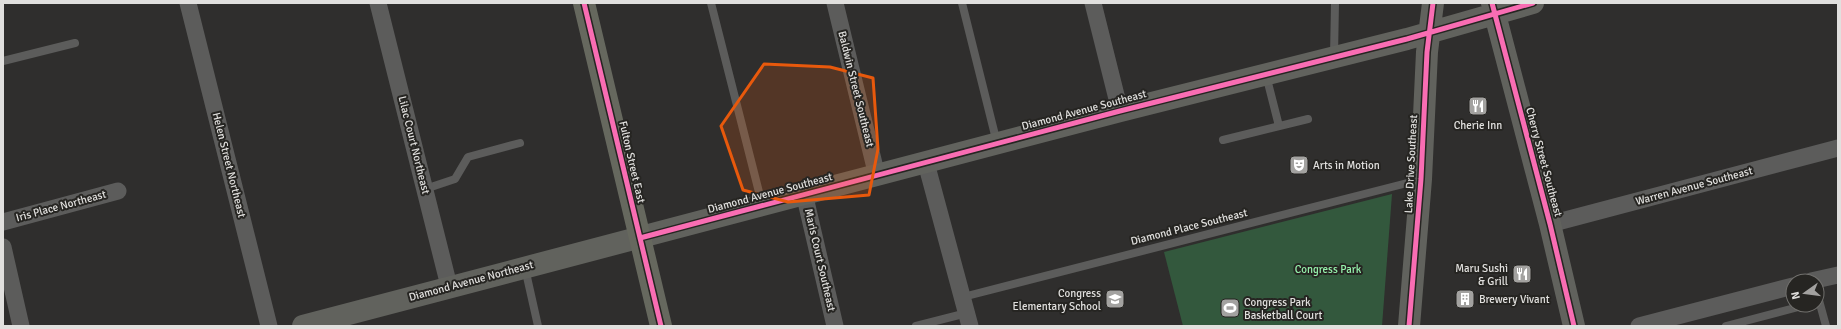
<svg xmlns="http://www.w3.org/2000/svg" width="1841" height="329" font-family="Signika,sans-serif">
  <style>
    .green { fill: #33583d }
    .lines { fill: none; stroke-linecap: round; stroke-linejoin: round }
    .lane { stroke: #5c5c5b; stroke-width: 8 }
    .street { stroke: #5c5c5b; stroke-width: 17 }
    .secondary { stroke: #61625d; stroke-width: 22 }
    .primary { stroke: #66685e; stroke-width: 22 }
    .cycleway-casing { stroke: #262522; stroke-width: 8 }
    .cycleway { stroke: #f96db3; stroke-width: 5 }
    .marked { fill: #e8590c; fill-opacity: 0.2; stroke: #e8590c; stroke-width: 3; stroke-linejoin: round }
    .labels { text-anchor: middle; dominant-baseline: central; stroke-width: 4; stroke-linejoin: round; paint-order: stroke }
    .street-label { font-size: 11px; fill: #e1e0de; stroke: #262522 }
    .poi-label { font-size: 11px; fill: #e1e0de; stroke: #262522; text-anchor: start }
    .park-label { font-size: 11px; fill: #96f2ac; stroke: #262522 }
  </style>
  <rect width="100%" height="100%" fill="#2f2e2d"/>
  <path class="green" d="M1392,194L1382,326H1183L1164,252Z"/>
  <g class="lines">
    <path class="lane" d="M711,3L762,204
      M962,3L997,143
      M1334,56L1335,3
      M3,61L75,43
      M1266,75L1279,126
      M1223,140L1308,119
      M425,189L455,179L468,157L520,143
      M525,268L538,326
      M1817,293L1826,326
      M963,297L1419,180
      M916,326L967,313
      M1726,326L1806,305"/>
    <path class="street" d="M188,3L269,326
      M378,3L449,286
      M835,3L877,176
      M1093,3L1120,111
      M926,163L970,326
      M804,193L835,326
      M3,222L118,191
      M1550,224L1838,148
      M3,247L21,326
      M1811,281L1838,275
      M1639,326L1793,286"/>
    <path class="secondary" d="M1492,3L1550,224L1574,326
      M303,326L1120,111L1407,39L1533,3
      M1409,326L1421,179L1427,52L1433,3"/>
    <path class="primary" d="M584,3L661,326"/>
    <g class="cycleway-casing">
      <path id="cycleway" d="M584,3L661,326
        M1492,3L1550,224L1574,326
        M640,238L1120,111L1407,39L1533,3
        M1409,326L1421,179L1427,52L1433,3"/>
    </g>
    <use href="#cycleway" class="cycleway"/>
  </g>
  <path class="marked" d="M764,64L830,67L873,78L878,149L869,195L788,202L743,190L721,126Z"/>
  <defs>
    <g id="restaurant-square" transform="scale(1)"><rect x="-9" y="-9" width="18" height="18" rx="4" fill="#a3a2a0" stroke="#262522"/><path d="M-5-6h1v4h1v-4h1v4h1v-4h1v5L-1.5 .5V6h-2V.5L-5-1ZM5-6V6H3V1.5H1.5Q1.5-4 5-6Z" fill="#fff"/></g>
    <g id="theatre-square" transform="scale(1)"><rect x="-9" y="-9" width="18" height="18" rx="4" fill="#a3a2a0" stroke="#262522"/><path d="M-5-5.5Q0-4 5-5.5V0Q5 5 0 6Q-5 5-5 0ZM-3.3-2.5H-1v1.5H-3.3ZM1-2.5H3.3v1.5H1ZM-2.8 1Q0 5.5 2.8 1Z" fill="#fff"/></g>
    <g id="school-square" transform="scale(1)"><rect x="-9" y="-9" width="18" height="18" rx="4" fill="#a3a2a0" stroke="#262522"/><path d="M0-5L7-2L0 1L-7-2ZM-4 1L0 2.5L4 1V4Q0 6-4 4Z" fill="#fff"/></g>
    <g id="building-square" transform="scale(1)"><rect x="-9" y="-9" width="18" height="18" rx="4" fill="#a3a2a0" stroke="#262522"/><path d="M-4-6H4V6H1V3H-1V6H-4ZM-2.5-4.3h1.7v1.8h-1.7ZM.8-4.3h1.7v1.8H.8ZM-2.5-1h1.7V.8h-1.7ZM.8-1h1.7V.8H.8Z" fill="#fff"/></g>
    <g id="stadium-square" transform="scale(1)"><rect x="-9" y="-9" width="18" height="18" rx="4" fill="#a3a2a0" stroke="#262522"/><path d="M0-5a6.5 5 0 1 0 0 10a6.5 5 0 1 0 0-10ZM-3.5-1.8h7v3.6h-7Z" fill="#fff"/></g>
  </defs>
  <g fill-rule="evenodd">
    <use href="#restaurant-square" x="1478" y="106"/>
    <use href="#theatre-square" x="1299" y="165"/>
    <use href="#restaurant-square" x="1522" y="274"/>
    <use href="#school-square" x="1115" y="299"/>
    <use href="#building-square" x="1465" y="299"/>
    <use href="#stadium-square" x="1230" y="308"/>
  </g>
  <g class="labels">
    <g class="street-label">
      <text transform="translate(856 89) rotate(76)">Baldwin Street Southeast</text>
      <text transform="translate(1084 110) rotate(-15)">Diamond Avenue Southeast</text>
      <text transform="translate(414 145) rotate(76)">Lilac Court Northeast</text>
      <text transform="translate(632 162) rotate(77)">Fulton Street East</text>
      <text transform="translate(1544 162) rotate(75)">Cherry Street Southeast</text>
      <text transform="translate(1411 164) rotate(-87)">Lake Drive Southeast</text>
      <text transform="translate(229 165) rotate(76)">Helen Street Northeast</text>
      <text transform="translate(1694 186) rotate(-15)">Warren Avenue Southeast</text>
      <text transform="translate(770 193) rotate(-15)">Diamond Avenue Southeast</text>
      <text transform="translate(61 206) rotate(-15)">Iris Place Northeast</text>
      <text transform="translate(1189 227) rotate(-14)">Diamond Place Southeast</text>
      <text transform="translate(820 260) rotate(77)">Maris Court Southeast</text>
      <text transform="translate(471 281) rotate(-15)">Diamond Avenue Northeast</text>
    </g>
    <g class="poi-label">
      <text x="1478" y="125" text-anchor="middle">Cherie Inn</text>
      <text x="1313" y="165">Arts in Motion</text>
      <text x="1508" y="268" text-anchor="end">Maru Sushi<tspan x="1508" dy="13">&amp; Grill</tspan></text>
      <text x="1101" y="293" text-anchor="end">Congress<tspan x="1101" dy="13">Elementary School</tspan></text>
      <text x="1479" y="299">Brewery Vivant</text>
      <text x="1244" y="302">Congress Park<tspan x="1244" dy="13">Basketball Court</tspan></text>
    </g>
    <g class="park-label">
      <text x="1328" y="269">Congress Park</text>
    </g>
  </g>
  <rect width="1841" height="329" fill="none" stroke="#e1e0de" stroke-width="8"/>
  <g transform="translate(1805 293) rotate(256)"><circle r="19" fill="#262522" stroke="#71706d"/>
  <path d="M0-3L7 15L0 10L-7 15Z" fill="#a3a2a0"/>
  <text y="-6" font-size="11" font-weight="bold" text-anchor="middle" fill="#e1e0de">N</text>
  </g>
</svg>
